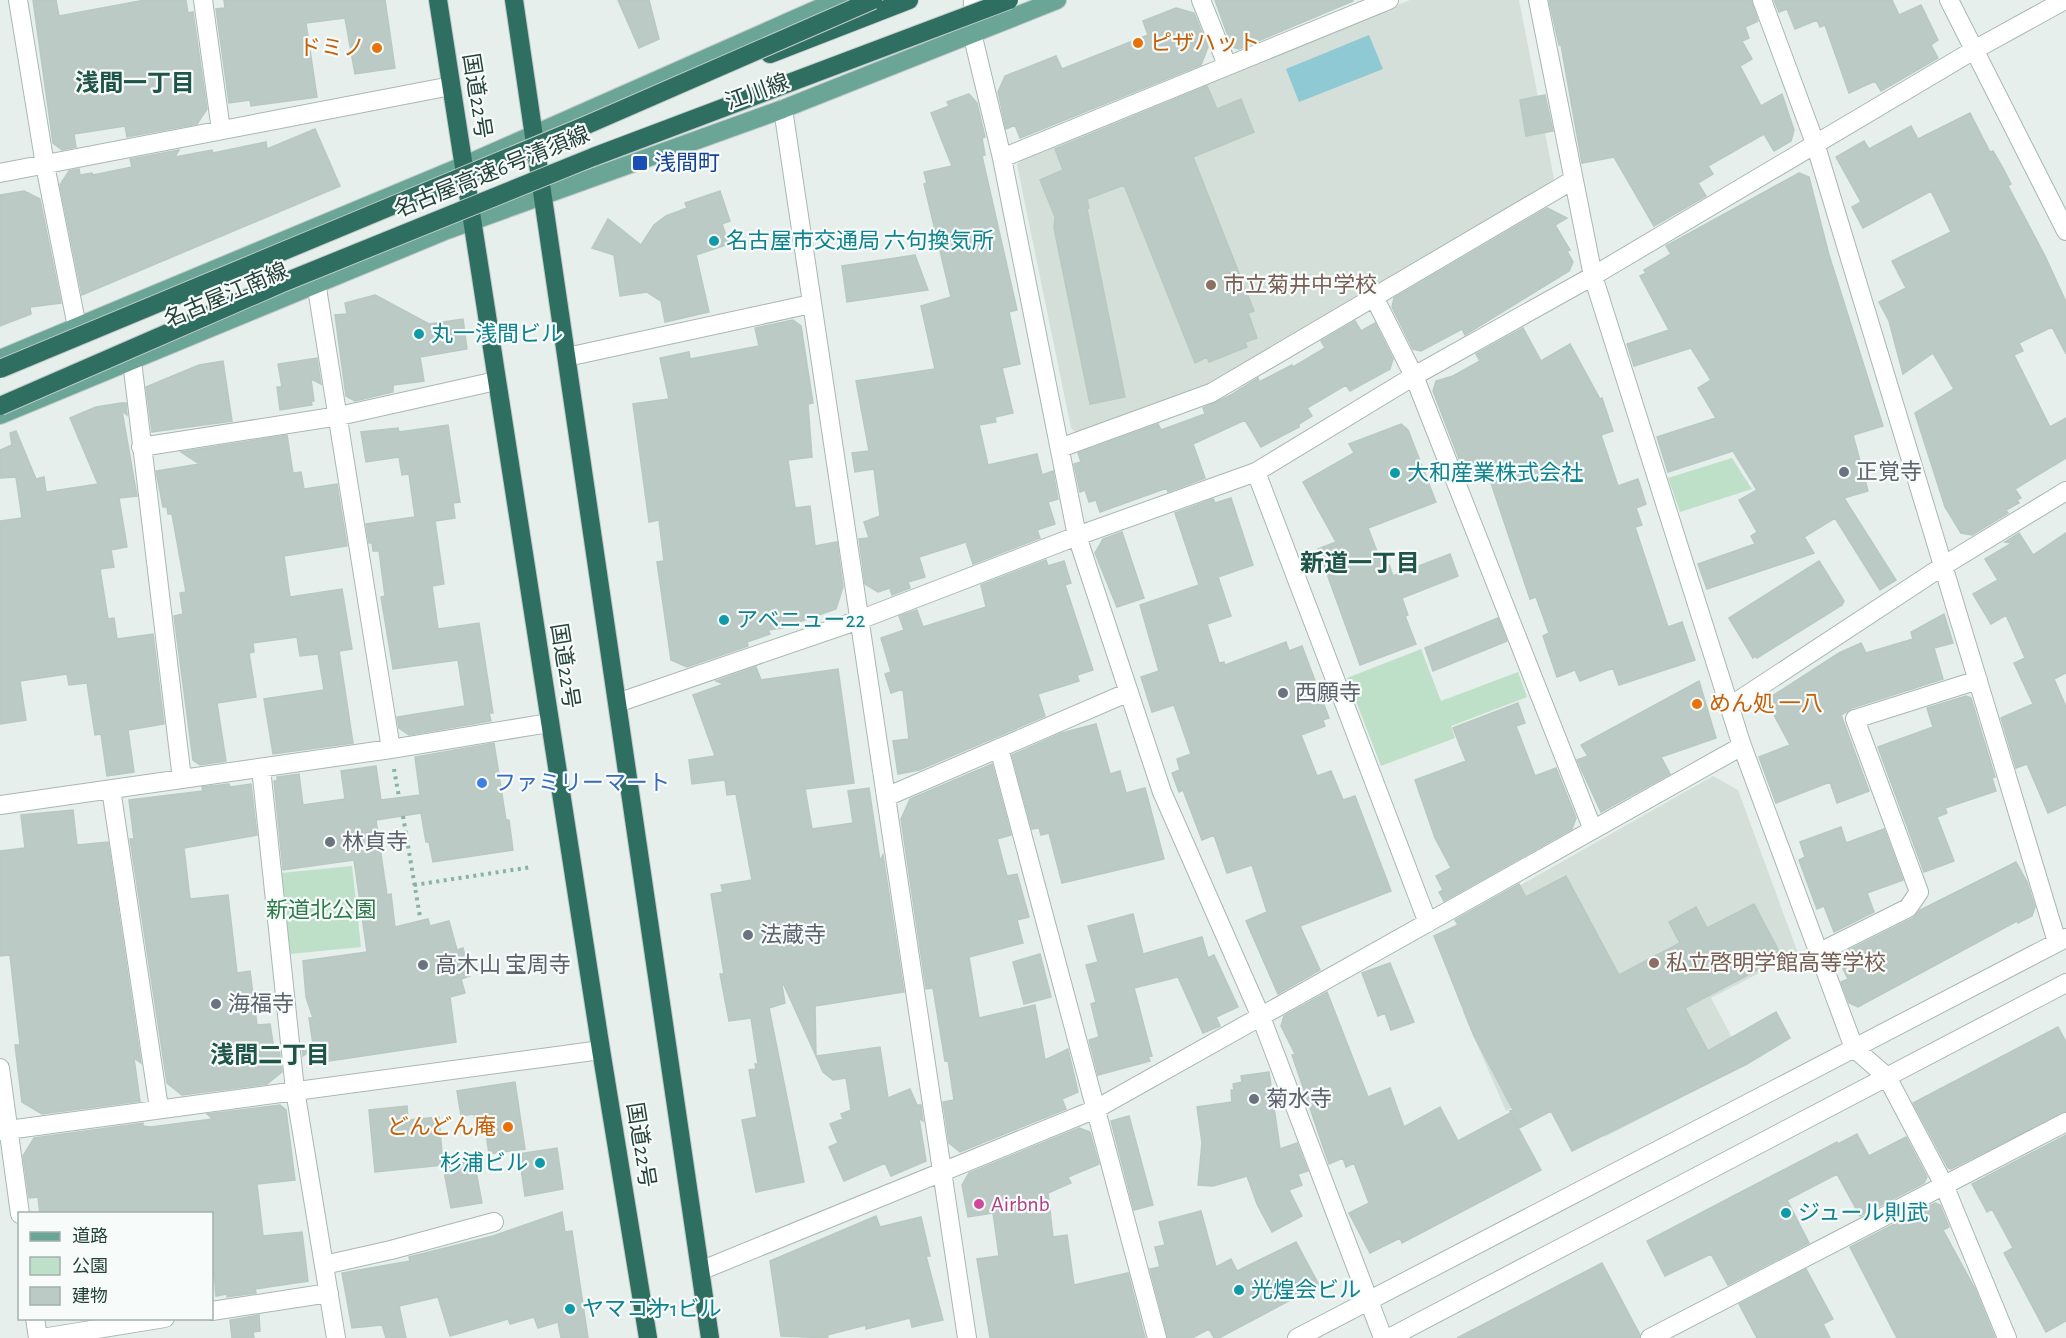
<svg xmlns="http://www.w3.org/2000/svg" width="2066" height="1338" font-family="'Alegreya Sans','Noto Sans JP',sans-serif">
  <style>
    .built { fill: #d4dfda }
    .green { fill: #bfe0c8 }
    .water { fill: #8ec9d4 }
    .building { fill: #bbcac4; stroke: #b8c9c2; stroke-width: 1.5 }
    .lines { fill: none; stroke-linecap: round; stroke-linejoin: round }
    .minor-casing { stroke: #a8b8b2; stroke-width: 20 }
    .major-casing { stroke: #c2cac8; stroke-width: 20 }
    .highway-casing { stroke: #c2cac8; stroke-width: 20 }
    .path { stroke: #86b3a5; stroke-width: 4; stroke-dasharray: 3 4.5; stroke-linecap: butt }
    .minor { stroke: #fff; stroke-width: 18 }
    .major { stroke: #6aa596; stroke-width: 18 }
    .highway { stroke: #2f6f62; stroke-width: 18 }
    .highway-bridge-casing { stroke: #c2cac8; stroke-width: 20; stroke-linecap: butt }
    .highway-bridge { stroke: #2f6f62; stroke-width: 18 }
    .food-dot { fill: #e8710a; stroke: #f7fbf9; stroke-width: 2 }
    .transit-dot { fill: #1a4fb4; stroke: #f7fbf9; stroke-width: 2 }
    .culture-dot { fill: #0f9aa8; stroke: #f7fbf9; stroke-width: 2 }
    .education-dot { fill: #8d6e63; stroke: #f7fbf9; stroke-width: 2 }
    .worship-dot { fill: #6b7280; stroke: #f7fbf9; stroke-width: 2 }
    .shop-dot { fill: #3f7fe0; stroke: #f7fbf9; stroke-width: 2 }
    .hotel-dot { fill: #d1479c; stroke: #f7fbf9; stroke-width: 2 }
    .labels { text-anchor: middle; dominant-baseline: central; stroke-width: 4.5; stroke-linejoin: round; paint-order: stroke }
    .food-label { font-size: 22px; fill: #c56008; stroke: #f7fbf9; text-anchor: start }
    .street-label { font-size: 22px; fill: #24423a; stroke: #f7fbf9 }
    .transit-label { font-size: 22px; fill: #164399; stroke: #f7fbf9; text-anchor: start }
    .culture-label { font-size: 22px; fill: #0d838f; stroke: #f7fbf9; text-anchor: start }
    .education-label { font-size: 22px; fill: #785e54; stroke: #f7fbf9; text-anchor: start }
    .worship-label { font-size: 22px; fill: #5b616d; stroke: #f7fbf9; text-anchor: start }
    .shop-label { font-size: 22px; fill: #366cbe; stroke: #f7fbf9; text-anchor: start }
    .park-label { font-size: 22px; fill: #2d7a4b; stroke: #f7fbf9 }
    .hotel-label { font-size: 22px; fill: #b23c85; stroke: #f7fbf9; text-anchor: start }
    .neighbourhood-label { font-size: 24px; font-weight: bold; fill: #1f5548; stroke: #f7fbf9 }
  </style>
  <rect width="100%" height="100%" fill="#e6efeb"/>
  <path class="built" d="M1410,0H1519L1554,179L1551,185L1209,386L1078,434L1071,428L1017,165L1023,156Z
    M1713,776L1738,790L1798,953L1711,998L1746,1064L1605,1137L1577,1085L1564,1081L1506,1111L1463,1012L1535,973L1496,899Z"/>
  <path class="green" d="M1732,458L1752,489L1680,512L1668,478Z
    M1421,649L1441,701L1518,672L1527,697L1451,726L1455,738L1381,766L1347,678Z
    M352,866L361,947L290,954L281,873Z"/>
  <path class="water" d="M1369,35L1383,69L1299,102L1286,69Z"/>
  <path class="building" d="M33,0H56L59,16L145,0H186L188,13L193,12L207,109L197,124L127,137L125,126L74,134L76,147L62,150L53,143Z
    M224,0H385L395,68L355,74L345,18L306,23L317,97L251,106L250,100L229,103L216,9L225,8Z
    M618,0H649L659,39L639,48Z
    M1215,0H1352L1353,1L1239,49L1232,47Z
    M1549,0H1751L1758,21L1745,27L1749,38L1742,41L1752,59L1740,66L1761,106L1782,94L1794,130L1791,141L1774,151L1764,134L1708,166L1713,174L1698,183L1706,196L1654,226L1614,157L1582,163L1561,45H1559Z
    M1774,0H1892L1899,15L1921,5L1938,40L1931,45L1938,58L1881,91L1875,81L1849,93L1825,25L1820,27L1817,20L1795,29L1787,9L1779,12Z
    M1176,8L1194,13L1208,47L1201,65L1020,138L1015,125L1006,129L998,92L1005,76L1056,56L1062,69L1148,35L1143,21Z
    M1207,86L1217,109L1241,99L1254,132L1193,157L1254,311L1248,313L1257,338L1245,342L1247,347L1209,362L1207,357L1195,363L1124,185L1087,199L1089,208L1087,209L1125,397L1090,404L1054,228L1055,217L1040,180L1063,170L1055,149Z
    M969,94L977,103L985,137L982,138L985,155L982,156L1017,310L1009,312L1020,364L1002,368L1013,413L995,417L996,422L979,425L988,465L1037,454L1042,475L1053,471L1058,499L1048,502L1055,524L1037,530L1040,538L973,564L966,542L919,557L925,577L908,582L910,588L892,595L890,588L878,592L865,584L859,539L869,538L864,522L880,516L874,469L855,472L852,453L869,451L856,381L935,369L921,306L951,297L924,184L927,183L924,172L952,166L931,113L949,106L947,102Z
    M1545,95L1553,131L1526,136L1520,100Z
    M1970,113L1990,152L1993,151L2003,168L2011,184L2008,186L2045,256L2066,302V354L2052,327L2019,343L2023,351L2014,355L2050,427L2066,418V458L2015,489L2021,498L2017,500L2019,503L2006,510L2008,513L1972,535L1961,533L1945,507L1915,413L1954,389L1933,353L1903,374L1889,321L1879,302L1906,288L1892,261L1951,232L1931,191L1863,228L1852,207L1861,202L1836,157L1864,141L1869,149L1911,126L1918,139Z
    M315,129L340,186L82,295L60,185L69,171L79,169L80,175L92,173L93,175L132,167L130,159L179,150L175,157L212,150L213,153L266,142L267,149Z
    M1799,173L1809,177L1829,255L1883,426L1853,435L1868,491L1844,498L1896,580L1880,590L1835,518L1804,537L1814,553L1707,589L1698,564L1755,544L1751,536L1757,532L1739,500L1757,490L1733,451L1668,472L1657,437L1716,418L1698,388L1711,380L1691,348L1634,366L1627,344L1669,330L1640,276L1646,273L1644,270L1671,254L1666,246Z
    M24,191L40,199L61,303L30,307L31,314L0,326V195Z
    M720,191L730,221L722,224L729,244L696,255L709,312L665,322L661,301L647,292L620,296L614,255L592,248L608,219L641,245L654,225L666,216L687,208L685,203Z
    M1547,208L1567,218L1555,225L1570,250L1567,251L1573,262L1569,271L1465,335L1462,329L1421,351L1413,349L1392,307L1394,298Z
    M915,255L928,290L847,302L842,266Z
    M375,295L429,324L463,319L467,349L420,357L424,381L393,385V392L355,401L346,396L335,315L347,314L345,303Z
    M793,320L801,326L813,403L808,404L812,457L788,460L795,508L810,506L815,546L837,542L843,587L836,609L782,628L768,630L770,634L747,642L748,646L687,667L671,660L657,562L664,561L659,520L649,522L633,404L669,399L660,358L689,352L690,359L759,346L755,328Z
    M1355,321L1361,331L1375,323L1393,359L1390,369L1350,391L1346,385L1307,408L1312,416L1299,424V427L1261,447L1245,420L1193,444L1205,478L1168,492L1167,488L1100,512L1096,500L1089,502L1085,490L1080,492L1074,464L1081,462L1078,453L1158,424L1161,430L1205,414L1203,408L1231,395L1258,378L1259,382L1292,365L1293,367L1325,348L1321,341Z
    M1523,328L1541,361L1570,344L1600,399L1602,398L1613,431L1601,435L1618,486L1638,479L1646,504L1636,508L1642,525L1635,527L1668,627L1682,622L1695,660L1619,685L1613,668L1580,681L1575,670L1557,677L1543,636L1549,633L1536,597L1530,599L1488,474L1468,482L1433,391L1436,381L1453,376L1480,361L1476,354Z
    M317,358L321,384L311,379L314,401H311L312,405L280,410L277,387H282L278,364Z
    M223,361L232,421L152,432L146,387L199,365Z
    M121,403H126L127,415L122,411L137,496L119,498L127,547L111,550L114,567L100,569L108,619L114,618L117,639L153,634L164,724L128,730L134,772L107,776L101,734L95,735L87,683L69,685L67,674L20,681L26,720L0,724V521L22,518L16,477L0,478V450L12,445L10,433L16,431L36,479L44,477L46,492L98,484L70,418L96,407Z
    M1401,424L1408,430L1436,502L1368,528L1383,567L1389,565L1393,576L1450,554L1458,576L1402,598L1408,615L1405,616L1416,644L1360,665L1318,549L1336,542L1303,482L1354,453L1349,444Z
    M448,425L460,502L453,503L455,518L435,521L444,584L432,586L438,629L479,623L493,713H489L491,721L409,735L399,728L397,717L465,706L458,660L393,669L381,597L385,596L379,551H373L372,543H369L366,524L415,517L409,474L402,475L399,457L366,462L361,432L398,428L399,432Z
    M287,435L293,473L301,472L304,489L337,484L347,546L284,556L290,597L342,589L352,649L339,651L353,743L273,754L264,699L324,690L318,654L300,656L297,637L253,643L254,652L249,653L256,697L217,703L226,761L200,765L193,760L174,616L183,614L180,593L186,592L172,514H168L167,507H163L156,471L199,464L181,452Z
    M1231,498L1253,565L1218,577L1231,616L1207,624L1219,663L1224,662L1225,665L1286,642L1289,651L1302,646L1329,718L1323,720L1325,726L1301,735L1317,776L1331,771L1343,800L1355,796L1391,891L1300,926L1320,970L1278,994L1246,921L1267,912L1252,865L1227,873L1214,835L1202,840L1183,790L1179,792L1172,773L1180,770L1177,759L1191,754L1174,705L1152,712L1141,677L1159,671L1140,605L1199,585L1175,513L1213,499L1215,503Z
    M1122,532L1144,598L1117,607L1095,553L1103,539Z
    M2019,533L2033,555L2066,533V673L2054,679L2066,707V805L2048,813L2027,764L2016,768L2001,718L2033,704L2014,663L2025,658L2006,615L1991,624L1973,594L1998,580L1985,559L2012,543L2005,542Z
    M1046,560L1048,566L1064,561L1071,583L1065,585L1093,670L1077,675L1079,681L1038,694L1045,716L919,770L898,774L893,741L909,739L903,689L891,693L885,674L891,672L881,638L904,630L899,616L917,610L923,627L986,607L981,585Z
    M1819,561L1844,601L1842,605L1757,658L1755,656L1753,658L1729,618Z
    M1944,614L1953,643L1934,648L1943,679L1852,708L1841,715L1869,791L1837,803L1830,782L1776,803L1759,757L1790,745L1766,700L1839,653L1861,643L1866,653L1913,639L1911,632Z
    M1498,618L1507,641L1433,671L1425,648Z
    M756,667L761,680L838,669L854,783L805,789L812,829L853,823L848,791L869,788L880,861L883,855L904,992L815,1006L816,1056L784,985H782L785,1003L769,1008L804,1182L756,1192L742,1120L757,1117L749,1070L756,1069L755,1064H758L751,1018L729,1021L720,974H724L711,894L723,892L721,885L752,880L736,794L727,795L725,780L692,784L689,760L715,756L693,695L724,684L716,681Z
    M1699,681L1716,738L1661,757L1670,774L1601,812L1577,760L1588,756L1581,745Z
    M1966,696L1971,698L1995,777L1992,778L1996,791L1945,808L1947,813L1937,817L1954,861L1924,872L1878,747L1933,727L1927,708Z
    M1518,703L1525,723L1516,726L1535,776L1556,768L1576,818L1572,829L1444,901L1439,892L1443,890L1436,876L1451,868L1435,838L1415,780L1466,761L1453,728Z
    M1096,724L1110,774L1120,771L1126,793L1145,788L1164,859L1062,883L1049,833L1041,835L1039,828L1032,829L1012,755L1062,733Z
    M494,743L506,820H509L513,850L433,862L429,842H426L421,813L376,820L387,895L391,894L395,927L428,919L430,926L449,921L457,950L463,948L470,976L461,979L465,993L450,997L456,1042L316,1063L314,1047L303,1056L302,1045L313,1044L309,1018H313L306,997L303,961L367,952L354,860L283,870L274,781H277V777L299,774L303,805L345,799L341,771L376,766L381,800L420,795L415,757Z
    M992,764L1011,835L997,839L1007,876L1017,874L1029,917L1017,920L1023,943L969,957L979,1018L1035,1005L1045,1060L1068,1049L1078,1092L1062,1099L1066,1109L960,1152L949,1143L943,1102L954,1100L948,1060L945,1061L933,988L926,989L901,819L910,799Z
    M229,784L230,787L251,784L257,835L184,848L190,899L228,895L237,973L250,971L257,1025L270,1024L274,1049L279,1048L282,1072L267,1084L182,1095L167,1083L130,839H134L129,800L203,791L202,787Z
    M73,810L77,845L108,842L141,1063L134,1058L140,1101L42,1114L22,1102L15,1045H20L10,955L0,956V851L25,848L21,815Z
    M1841,827L1846,843L1884,829L1903,880L1867,893L1874,912L1834,932L1824,906L1817,909L1799,860L1805,857L1800,842Z
    M2016,862L2027,882L2035,907L2032,916L2018,923L2017,921L1858,1007L1849,1003L1841,982L1848,979L1837,956L1913,918L1920,910Z
    M1566,876L1619,975L1680,943L1669,922L1696,907L1707,928L1754,904L1782,957L1685,1008L1708,1051L1776,1012L1790,1038L1747,1064L1572,1151L1551,1111L1519,1128L1510,1111L1513,1110L1474,1036L1434,936L1458,925L1455,920L1519,884L1526,897Z
    M1133,914L1143,954L1202,937L1208,958L1214,955L1238,1007L1216,1017L1220,1026L1203,1033L1178,977L1134,988L1152,1056L1148,1057L1150,1061L1098,1075L1089,1040L1099,1037L1091,1004L1096,1002L1086,965L1098,962L1088,926Z
    M1040,954L1051,997L1024,1004L1013,962Z
    M1390,963L1414,1022L1391,1030L1385,1013L1378,1016L1362,973Z
    M1327,992L1368,1097L1390,1088L1404,1127L1440,1107L1458,1141L1510,1113L1541,1170L1402,1243L1400,1238L1370,1253L1349,1213L1369,1203L1354,1163L1346,1167L1343,1158L1329,1164L1292,1055L1295,1054L1281,1026L1284,1016Z
    M2058,1027L2066,1042V1111L1951,1169L1948,1168L1913,1103Z
    M880,1047L888,1098L910,1089L917,1105H921L923,1121L919,1118L926,1161L891,1176L885,1163L844,1181L829,1147L838,1143L830,1124L843,1119L841,1114L851,1110L846,1078L833,1080L823,1072L816,1056Z
    M1269,1072L1280,1149L1297,1143L1308,1171L1298,1174L1302,1185L1289,1190L1302,1216L1272,1232L1257,1204L1247,1176L1213,1186L1198,1185L1202,1143L1197,1107L1232,1102L1231,1090H1234L1233,1084L1242,1082L1241,1076Z
    M515,1082L525,1149L489,1154L484,1119L475,1120L474,1114L461,1116L457,1091Z
    M280,1105L286,1110L295,1180L257,1184L263,1236L302,1232L308,1281L255,1289L256,1293L227,1297V1294L216,1296L214,1273L212,1274V1214H40L38,1197L29,1198L23,1156L34,1138L143,1123V1126L151,1127L213,1119L207,1114Z
    M407,1106L408,1120L439,1117L443,1165L375,1172L369,1110Z
    M1129,1116L1153,1205L1134,1210L1111,1121Z
    M1079,1128L1090,1132L1099,1164L1068,1177L1071,1183L1048,1193L1053,1237L1067,1235L1074,1285L1128,1273L1145,1338H990L977,1259L999,1256L993,1213L968,1217L962,1185L969,1173Z
    M1857,1134L1869,1156L1906,1137L1927,1177L1924,1183L1860,1216L1837,1174L1787,1200L1809,1243L1728,1285L1711,1254L1665,1276L1647,1241L1837,1142L1838,1144Z
    M2066,1135V1321L2046,1332L2004,1253L2013,1248L1992,1209L1987,1212L1972,1184Z
    M557,1148L563,1189L525,1196L519,1154Z
    M474,1161L482,1203L451,1208L443,1166Z
    M1935,1203L1940,1205L1949,1227L1943,1230L1975,1289L1995,1338H1897L1850,1247Z
    M1201,1211L1216,1267L1231,1259L1237,1271L1296,1242L1319,1285L1219,1338H1214L1209,1329L1192,1338H1168L1150,1269L1160,1267L1155,1247L1165,1245L1159,1222Z
    M562,1212L565,1232L572,1231L588,1338H561L558,1322L538,1328L534,1317L510,1324L508,1319L450,1336L438,1297L399,1306L406,1338H386L382,1325L352,1328L342,1273L410,1261L409,1257L493,1236Z
    M876,1216L880,1227L921,1217L930,1256H926L943,1320L912,1327L910,1318L866,1329V1325L827,1335L828,1338L781,1336L770,1261Z
    M1602,1263L1640,1335L1639,1338H1457Z
    M1806,1269L1833,1319L1823,1324L1830,1338H1757L1739,1304Z
    M259,1315L260,1331L253,1332L254,1338H232L230,1320Z"/>
  <g class="lines">
    <g class="minor-casing">
      <path id="minor" d="M18,0L45,165L77,327
        M203,0L221,130
        M973,0L972,33L1002,158L1077,536L1162,792L1261,1017L1383,1338
        M1201,0L1227,65
        M1538,0L1593,276L1742,746L1854,1048L1887,1077L1944,1185L2007,1338
        M1762,0L1815,143L2057,942
        M1949,0L2066,231
        M783,109L967,1338
        M1002,158L1389,0
        M0,173L451,86
        M316,282L391,749
        M1374,297L1414,376L1593,830
        M567,357L811,304
        M132,361L182,779
        M141,447L339,416L496,381
        M1060,448L1211,393L1573,180
        M1256,472L1428,923
        M617,703L859,620L1077,536L1256,472L1414,376L1593,276L1974,50L2065,0
        M1730,706L1943,566L2066,491
        M999,748L1157,1338
        M261,768L295,1090L336,1338
        M111,789L159,1108
        M886,797L1129,692
        M0,805L391,749L549,723
        M1818,953L1908,908L1919,892L1855,719L1978,680
        M0,1068L20,1214
        M0,1131L601,1050
        M324,1265L391,1250L494,1222
        M700,1271L1096,1109L1742,746
        M212,1311L329,1293
        M35,1318L38,1338
        M42,1338L165,1318
        M1297,1338L2066,938
        M1389,1338L2066,983
        M1650,1338L2066,1122"/>
    </g>
    <g class="major-casing">
      <path id="major" d="M0,359L465,165L838,0
        M0,415L447,230L783,109L1057,0"/>
    </g>
    <g class="highway-casing">
      <path id="highway" d="M438,0L601,1050L648,1338
        M514,0L710,1338
        M770,54L909,0"/>
    </g>
    <path class="path" d="M394,769L399,797
      M403,816L420,917
      M414,885L532,867"/>
    <use href="#minor" class="minor"/>
    <use href="#major" class="major"/>
    <use href="#highway" class="highway"/>
    <g class="highway-bridge-casing">
      <path id="highway-bridge" d="M0,369L589,124L873,0
        M0,406L280,284L593,157L1009,0"/>
    </g>
    <use href="#highway-bridge" class="highway-bridge"/>
  </g>
  <g class="food-dot">
    <circle cx="1138" cy="43" r="6"/>
    <circle cx="377" cy="48" r="6"/>
    <circle cx="1697" cy="704" r="6"/>
    <circle cx="508" cy="1127" r="6"/>
  </g>
  <rect class="transit-dot" x="632" y="155" width="16" height="16" rx="3"/>
  <g class="culture-dot">
    <circle cx="714" cy="241" r="6"/>
    <circle cx="419" cy="334" r="6"/>
    <circle cx="1395" cy="473" r="6"/>
    <circle cx="724" cy="620" r="6"/>
    <circle cx="540" cy="1163" r="6"/>
    <circle cx="1786" cy="1213" r="6"/>
    <circle cx="1239" cy="1290" r="6"/>
    <circle cx="570" cy="1309" r="6"/>
  </g>
  <g class="education-dot">
    <circle cx="1211" cy="285" r="6"/>
    <circle cx="1654" cy="963" r="6"/>
  </g>
  <g class="worship-dot">
    <circle cx="1844" cy="472" r="6"/>
    <circle cx="1283" cy="693" r="6"/>
    <circle cx="330" cy="842" r="6"/>
    <circle cx="748" cy="935" r="6"/>
    <circle cx="423" cy="965" r="6"/>
    <circle cx="216" cy="1004" r="6"/>
    <circle cx="1254" cy="1099" r="6"/>
  </g>
  <circle class="shop-dot" cx="482" cy="783" r="6"/>
  <circle class="hotel-dot" cx="979" cy="1204" r="6"/>
  <g class="labels">
    <g class="food-label">
      <text x="1150" y="43">ピザハット</text>
      <text x="365" y="48" text-anchor="end">ドミノ</text>
      <text x="1709" y="704">めん処 一八</text>
      <text x="496" y="1127" text-anchor="end">どんどん庵</text>
    </g>
    <g class="street-label">
      <text transform="translate(757 92) rotate(-20)">江川線</text>
      <text transform="translate(477 96) rotate(81)">国道22号</text>
      <text transform="translate(492 172) rotate(-22)">名古屋高速6号清須線</text>
      <text transform="translate(226 295) rotate(-23)">名古屋江南線</text>
      <text transform="translate(565 666) rotate(81)">国道22号</text>
      <text transform="translate(641 1145) rotate(81)">国道22号</text>
    </g>
    <g class="transit-label">
      <text x="654" y="163">浅間町</text>
    </g>
    <g class="culture-label">
      <text x="726" y="241">名古屋市交通局 六句換気所</text>
      <text x="431" y="334">丸一浅間ビル</text>
      <text x="1407" y="473">大和産業株式会社</text>
      <text x="736" y="620">アベニュー22</text>
      <text x="528" y="1163" text-anchor="end">杉浦ビル</text>
      <text x="1798" y="1213">ジュール則武</text>
      <text x="1251" y="1290">光煌会ビル</text>
      <text x="582" y="1309">ヤマコ㐧1ビル</text>
    </g>
    <g class="education-label">
      <text x="1223" y="285">市立菊井中学校</text>
      <text x="1666" y="963">私立啓明学館高等学校</text>
    </g>
    <g class="worship-label">
      <text x="1856" y="472">正覚寺</text>
      <text x="1295" y="693">西願寺</text>
      <text x="342" y="842">林貞寺</text>
      <text x="760" y="935">法蔵寺</text>
      <text x="435" y="965">高木山 宝周寺</text>
      <text x="228" y="1004">海福寺</text>
      <text x="1266" y="1099">菊水寺</text>
    </g>
    <g class="shop-label">
      <text x="494" y="783">ファミリーマート</text>
    </g>
    <g class="park-label">
      <text x="321" y="910">新道北公園</text>
    </g>
    <g class="hotel-label">
      <text x="991" y="1204">Airbnb</text>
    </g>
    <g class="neighbourhood-label">
      <text x="135" y="84">浅間一丁目</text>
      <text x="1360" y="564">新道一丁目</text>
      <text x="270" y="1056">浅間二丁目</text>
    </g>
  </g>
  <rect x="18" y="1212" width="195" height="108" fill="#f7fbf9" stroke="#a3b1ad" stroke-width="1.5"/>
  <rect x="30" y="1232" width="30" height="9" fill="#6aa596" stroke="#a3b1ad" stroke-width="1.5"/>
  <text x="72" y="1242" font-size="18" fill="#24423a">道路</text>
  <rect x="30" y="1257" width="30" height="18" fill="#bfe0c8" stroke="#a3b1ad" stroke-width="1.5"/>
  <text x="72" y="1272" font-size="18" fill="#24423a">公園</text>
  <rect x="30" y="1287" width="30" height="18" fill="#bbcac4" stroke="#a3b1ad" stroke-width="1.5"/>
  <text x="72" y="1302" font-size="18" fill="#24423a">建物</text>
</svg>
